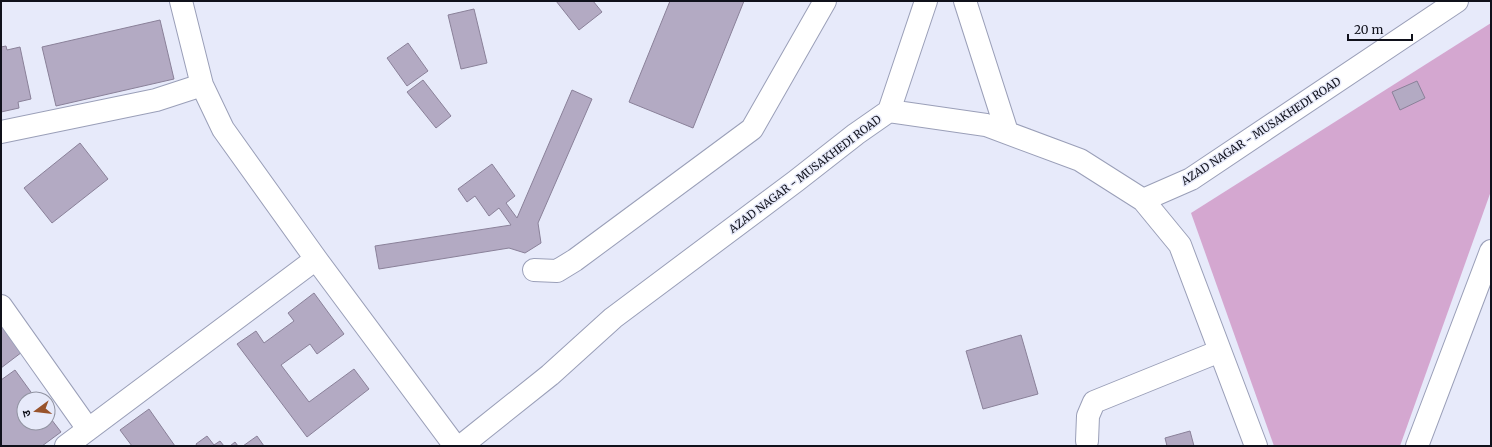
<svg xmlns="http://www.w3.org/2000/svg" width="1492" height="447" font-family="Merriweather,'Noto Sans Devanagari',serif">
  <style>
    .green { fill: #d4a7d0 }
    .building { fill: #b3aac3; stroke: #8a8199 }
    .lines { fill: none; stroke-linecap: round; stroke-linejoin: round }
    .minor-casing { stroke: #9a9fb8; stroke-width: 24 }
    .minor { stroke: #fff; stroke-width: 22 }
    .labels { text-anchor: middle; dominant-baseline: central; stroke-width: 3; stroke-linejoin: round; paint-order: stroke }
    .street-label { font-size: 11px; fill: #10111b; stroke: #e7eafa }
  </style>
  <rect width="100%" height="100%" fill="#e7eafa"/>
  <path class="green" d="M1491,23V191L1400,446H1274L1191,213Z"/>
  <path class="building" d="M556,1H593L602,12L579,30Z
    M670,1H744L693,128L629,102Z
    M474,9L487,63L461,69L448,15Z
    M160,20L174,79L56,106L42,47Z
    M408,43L428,71L407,86L387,58Z
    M6,46L7,50L20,47L31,99L18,102L19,108L1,112V47Z
    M423,80L451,116L436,128L407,92Z
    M1417,81L1425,98L1400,110L1392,92Z
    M572,90L592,99L538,223L541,243L525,253L509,248L379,269L375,246L511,225L499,208L489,216L475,196L467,202L458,189L492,164L515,196L506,203L517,218Z
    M80,143L108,179L52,223L24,188Z
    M314,293L344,334L317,354L310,344L281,365L309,402L354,369L369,389L307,437L237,344L256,331L264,343L294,321L288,313Z
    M1,315L26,349L1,368Z
    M1021,335L1038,394L983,409L966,351Z
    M15,370L36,399H24V423H48V415L61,432L42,446H1V380Z
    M149,409L175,446H132L120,430Z
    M1190,431L1194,446H1167L1165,438Z
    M207,436L214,445L220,441L224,446H197L196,444Z
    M257,436L264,446H243Z
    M235,442L238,446H230Z"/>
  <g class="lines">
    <g class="minor-casing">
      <path id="minor" d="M181,1L202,85
        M965,1L1007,132
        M889,111L926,1
        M1,132L156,100L202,85L223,129L316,259L455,446
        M1143,200L1191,179L1457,1
        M534,270L557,271L575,260L752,129L825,1
        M1,306L88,429
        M1087,441L1088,416L1094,402L1220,351
        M66,446L316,259
        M461,446L550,375L613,318L796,181L856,134L889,111L986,125L1080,160L1143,200L1180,245L1256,446
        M1417,446L1491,251"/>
    </g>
    <use href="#minor" class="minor"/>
  </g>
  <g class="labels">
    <g class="street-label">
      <text transform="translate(1261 131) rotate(-33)">AZAD NAGAR - MUSAKHEDI ROAD</text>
      <text transform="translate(805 174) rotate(-37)">AZAD NAGAR - MUSAKHEDI ROAD</text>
    </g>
  </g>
  <rect width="1492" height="447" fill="none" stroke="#10111b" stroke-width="4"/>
  <g transform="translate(36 411) rotate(255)"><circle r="19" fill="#e7eafa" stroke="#9193a1"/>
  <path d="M0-3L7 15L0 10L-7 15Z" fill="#99532b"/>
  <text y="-6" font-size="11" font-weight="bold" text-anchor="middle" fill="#10111b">उ</text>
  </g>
  <path d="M1348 34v6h64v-6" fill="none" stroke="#10111b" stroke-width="2"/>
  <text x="1354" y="34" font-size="12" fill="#10111b" stroke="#e7eafa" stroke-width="3" paint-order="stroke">20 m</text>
</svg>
